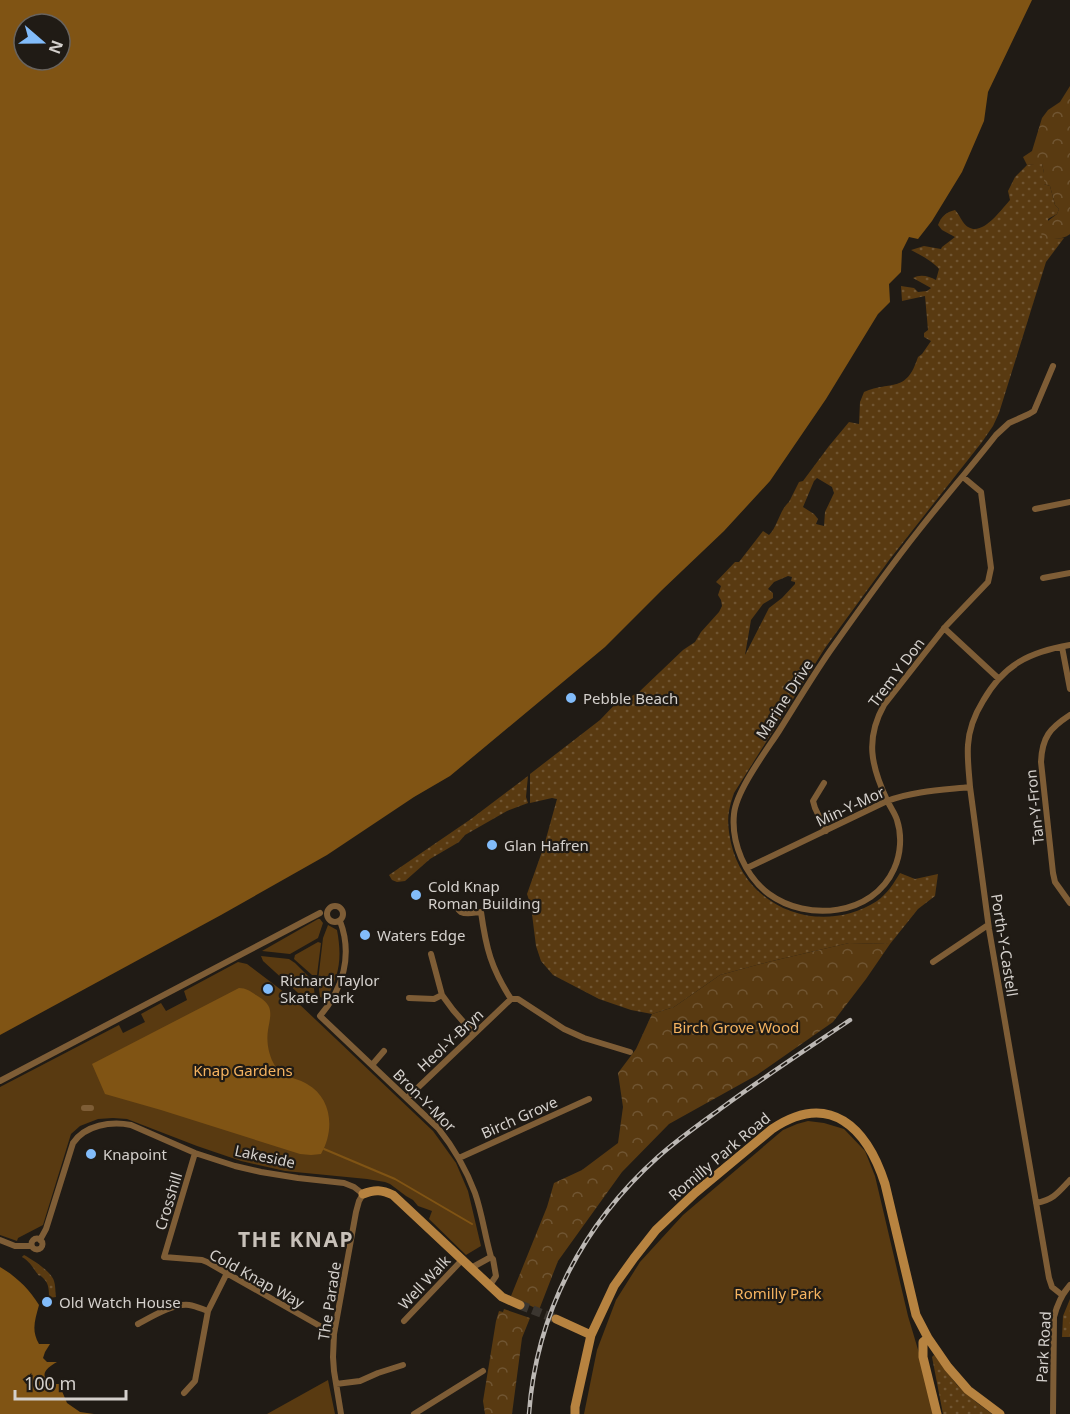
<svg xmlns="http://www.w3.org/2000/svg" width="1070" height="1414" font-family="'Noto Sans',sans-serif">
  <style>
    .grass { fill: url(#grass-dots); fill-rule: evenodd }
    .forest { fill: url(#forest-crowns) }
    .green { fill: #593a11 }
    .water { fill: #805414; fill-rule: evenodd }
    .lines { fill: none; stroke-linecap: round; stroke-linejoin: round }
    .stream { stroke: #805414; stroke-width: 2 }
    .secondary-tunnel { stroke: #3b3630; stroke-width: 9; stroke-dasharray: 9 4.5; stroke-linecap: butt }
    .street { stroke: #7e5d36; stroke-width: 6 }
    .secondary { stroke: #b78340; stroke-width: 9 }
    .rail-casing { stroke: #bcb8b4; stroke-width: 4.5 }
    .rail { stroke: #201b15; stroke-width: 2; stroke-dasharray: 7; stroke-linecap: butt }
    .poi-dot { fill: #82bcfa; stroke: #201b15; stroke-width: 2 }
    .labels { text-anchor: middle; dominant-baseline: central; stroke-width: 4.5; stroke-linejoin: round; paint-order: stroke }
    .street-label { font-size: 15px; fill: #d4d0cc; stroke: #201b15 }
    .poi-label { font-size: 15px; fill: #d4d0cc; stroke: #201b15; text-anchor: start }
    .park-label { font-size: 15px; fill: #f5b360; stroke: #201b15 }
    .district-label { font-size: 21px; font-weight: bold; letter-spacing: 1.5px; fill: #c8c1b9; stroke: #201b15 }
  </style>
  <defs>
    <pattern id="grass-dots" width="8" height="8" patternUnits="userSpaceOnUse" patternTransform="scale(1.5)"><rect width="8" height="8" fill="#593a11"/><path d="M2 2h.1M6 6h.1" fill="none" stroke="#705532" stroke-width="1.8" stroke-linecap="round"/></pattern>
    <pattern id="forest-crowns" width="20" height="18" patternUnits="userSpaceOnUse" patternTransform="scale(1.5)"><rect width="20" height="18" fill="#593a11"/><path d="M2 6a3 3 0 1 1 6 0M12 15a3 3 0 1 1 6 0" fill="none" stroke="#705532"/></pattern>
  </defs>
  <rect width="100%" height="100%" fill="#201b15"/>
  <path class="grass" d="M1042,163L1044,173V184L1050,186L1055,205L1059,209L1057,214L1048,219L1050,239L1064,238L1046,262L999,413L993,426L982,442L890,559L825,648L734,793C732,799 730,805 729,811C727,822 729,833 731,843C746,909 821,937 877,901C887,894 894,883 900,873L915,879L938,874L935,896L918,909L890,944L849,943L768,962L720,975L674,1007L652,1014L631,1010L599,999L553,975L541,961L536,946L531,906L527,894L544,846L557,799L552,798L530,803V774L600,720L621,698L630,697L639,692L683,650L695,642L701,632L719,612L722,606L721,600L718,595L721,586L716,582L735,562H739L763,531L769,535C778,526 779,511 789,502L799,482L803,481L829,446L849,422L859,424L860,402L864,392C892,380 906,394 918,357L922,354L931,341L924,337V333L928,330L925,296L902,301L901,286L914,288L918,292L927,291L931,288L913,278C920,274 929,276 936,280L939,269C935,263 919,254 911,250L924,246L941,249L942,247L955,237L942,230L938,225C941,217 946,212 955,210C959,214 960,218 963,222C978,243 1000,211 1010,200L1008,191L1015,177L1027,165ZM817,478L832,487L834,493L825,512L824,526L816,524L818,519L814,514L803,507L814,481ZM788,576L792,577L791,581L795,582V584L782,598L769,608L745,655L751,620L763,604L773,598V593L768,589L774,582Z
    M528,776L526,797L528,803L507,811L465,835L459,842L430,859L405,881L397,882L392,880L389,875L471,819Z
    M24,1255C33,1260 47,1269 52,1277C56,1282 55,1291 56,1297L49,1298C49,1291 49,1284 44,1279C37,1271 42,1280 36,1272C32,1266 29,1261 22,1257Z
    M1070,1299V1337H1062L1063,1316Z
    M934,1355L957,1385L976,1402L992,1414H943L932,1357Z"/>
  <path class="forest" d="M1070,86V234C1061,241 1053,237 1044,242L1041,233L1040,227L1057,214L1059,209L1055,205L1050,186L1044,184V173L1042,164L1027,165L1023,157L1032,151L1042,118L1048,110L1060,102Z
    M849,943L890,944L866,979L833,1022L757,1075L669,1124L622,1172L558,1261L539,1310L511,1296L547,1207L554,1183L582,1170L618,1143L623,1107L618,1073L636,1049L652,1014L674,1007L720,975L768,962Z
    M504,1309L530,1318L522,1338L512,1414H485L483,1401L496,1321L499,1311L503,1312Z"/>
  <path class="green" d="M318,919H320L323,923L318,938L290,954L262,951Z
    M328,925L337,930C342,957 340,975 326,999L320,997L318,981L323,938Z
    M318,942L321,943L317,975H312L294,959L295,955Z
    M261,956L289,959L295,963L313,981L315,997L308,1002L263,961Z
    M238,962L247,964L297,1002L433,1131L456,1163L468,1191L481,1246L466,1255L429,1219L432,1211L418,1206L413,1200L406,1196L390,1184L385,1182L367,1179L285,1171L241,1161L197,1146L127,1119L113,1118L98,1119L80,1126L71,1134L43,1225L18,1238L17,1241L0,1235V1087L119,1025L123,1033L145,1022L141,1014L161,1003L166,1011L187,1000L184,991Z
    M808,1121L824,1123L844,1129L865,1151L875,1176L908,1316L922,1363L933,1414H584L597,1350L616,1300L640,1262L683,1215L783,1130L797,1124Z
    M328,1380L335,1414H267Z"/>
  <path class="water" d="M0,0H1032L988,92L984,121L962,172L932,221L918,239L909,237L902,251L901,272L889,284L890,302L878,314L826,399L770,481L724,531L662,590L605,647L450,776L414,797L327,855L221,915L0,1035ZM24,24H60V60H24Z
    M239,988C246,988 250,991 256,995C261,998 267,1002 269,1007C272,1014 269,1023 268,1030C266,1043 269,1056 275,1066C283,1078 296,1077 307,1084C332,1098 335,1130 321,1154L311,1155L300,1154L161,1110L105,1094L92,1064Z
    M0,1267C17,1277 29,1289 39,1305C35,1320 31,1330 39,1344H50L45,1352L43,1358L47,1362H57C48,1367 38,1374 50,1384H59L67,1403L80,1412L94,1414H0Z"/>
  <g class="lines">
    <path class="stream" d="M324,1149L395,1179L472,1224"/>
    <path class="secondary-tunnel" d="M520,1305L556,1319"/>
    <path class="street" d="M963,477L981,492L991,568L988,582L946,626L884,705C865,739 871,766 887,800C890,807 895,813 897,820C902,835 901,854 894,869C873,916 807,922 769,894C745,876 731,843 734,814C736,791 766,751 779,731C796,704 812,677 830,651C859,610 888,569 919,530C944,498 971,467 996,435L1009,423L1029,414L1034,411L1053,366
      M1035,509L1070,502
      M1043,578L1070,573
      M944,628L998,678
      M1062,647L1070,689
      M1070,715C1050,728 1042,737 1041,762L1053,873L1055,882L1070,903
      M824,783L813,801L815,808L826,831
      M747,868L887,801C914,791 942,790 970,787
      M450,902C455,904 457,909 461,912C467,915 476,912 481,912C486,948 491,968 511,999H518L564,1029L584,1038L630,1052
      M327 914a8 8 0 1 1 16 0a8 8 0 1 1-16 0Z
      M340,921C353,955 343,989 320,1016L438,1128C454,1148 466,1169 475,1193C482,1213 485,1236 491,1257L493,1259L496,1276L490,1285
      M431,954L442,995L453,1010L474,1034
      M933,962L988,925
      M409,998L434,999L442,995
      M372,1065L384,1051
      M0,1081L320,913
      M407,1098L511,999
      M84,1108H91
      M195,1153L164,1257L202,1260L207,1262L334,1334
      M459,1158L589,1099
      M1036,1203C1053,1200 1058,1193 1070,1180
      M31.5 1244a5.5 5.5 0 1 1 11 0a5.5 5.5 0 1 1-11 0Z
      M0,1240L15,1246H31
      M40,1240L46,1229L73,1143C85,1125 111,1121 131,1125L195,1153L235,1166L261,1172L298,1178L344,1183L354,1187L363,1194L359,1201L356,1212L334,1334L333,1357L334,1371L341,1414
      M471,1268L491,1257
      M1062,1295L1052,1287L1049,1278L989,929L970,787C969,773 967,758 968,745C969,729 975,714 983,701C1004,664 1030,652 1070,645
      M404,1321L462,1260
      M138,1324C151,1317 174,1303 189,1305C196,1306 202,1309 208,1311
      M336,1384L360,1381L378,1373L403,1365
      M184,1393L195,1381L208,1311L227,1273
      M414,1414L483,1371
      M1053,1414L1054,1317C1057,1305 1061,1295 1070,1285"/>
    <path class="secondary" d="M363,1194C375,1189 382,1190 393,1195L502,1297L520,1305
      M556,1319L591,1335
      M928,1338L923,1342V1357L937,1414
      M575,1414V1407L591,1335L614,1286L634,1258L656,1230L695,1193L772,1129C830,1090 867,1128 885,1184L916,1315L928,1338L948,1367L968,1390L1000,1414"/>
    <g class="rail-casing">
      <path id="rail" d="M529,1414C536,1314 583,1224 658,1157C678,1139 701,1123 723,1107C764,1077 807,1049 850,1020"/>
    </g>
    <use href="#rail" class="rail"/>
  </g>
  <g class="poi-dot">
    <circle cx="571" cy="698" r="6"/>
    <circle cx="492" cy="845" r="6"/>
    <circle cx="416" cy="895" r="6"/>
    <circle cx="365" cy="935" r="6"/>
    <circle cx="268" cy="989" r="6"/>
    <circle cx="91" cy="1154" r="6"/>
    <circle cx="47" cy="1302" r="6"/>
  </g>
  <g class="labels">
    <g class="street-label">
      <text transform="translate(896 672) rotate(-53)">Trem Y Don</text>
      <text transform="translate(784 699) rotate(-57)">Marine Drive</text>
      <text transform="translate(850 806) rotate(-25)">Min-Y-Mor</text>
      <text transform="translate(1034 807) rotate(-96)">Tan-Y-Fron</text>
      <text transform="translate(1005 945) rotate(81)">Porth-Y-Castell</text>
      <text transform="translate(450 1040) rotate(-43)">Heol-Y-Bryn</text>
      <text transform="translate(425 1100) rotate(45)">Bron-Y-Mor</text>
      <text transform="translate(519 1117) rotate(-24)">Birch Grove</text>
      <text transform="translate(265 1156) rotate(12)">Lakeside</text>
      <text transform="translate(719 1156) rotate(-40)">Romilly Park Road</text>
      <text transform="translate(168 1201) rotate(-73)">Crosshill</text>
      <text transform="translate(257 1278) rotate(29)">Cold Knap Way</text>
      <text transform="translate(424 1282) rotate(-47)">Well Walk</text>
      <text transform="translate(329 1301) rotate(-81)">The Parade</text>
      <text transform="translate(1043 1347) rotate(-87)">Park Road</text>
    </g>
    <g class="poi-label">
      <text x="583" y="698">Pebble Beach</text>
      <text x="504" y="845">Glan Hafren</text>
      <text x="428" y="886">Cold Knap<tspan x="428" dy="17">Roman Building</tspan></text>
      <text x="377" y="935">Waters Edge</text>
      <text x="280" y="980">Richard Taylor<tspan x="280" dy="17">Skate Park</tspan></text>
      <text x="103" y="1154">Knapoint</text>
      <text x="59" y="1302">Old Watch House</text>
    </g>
    <g class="park-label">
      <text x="736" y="1027">Birch Grove Wood</text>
      <text x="243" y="1070">Knap Gardens</text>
      <text x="778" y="1293">Romilly Park</text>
    </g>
    <g class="district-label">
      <text x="296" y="1239">THE KNAP</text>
    </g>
  </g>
  <g transform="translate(42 42) rotate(110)"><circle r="28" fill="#201b15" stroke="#68635e" stroke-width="1.5"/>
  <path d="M0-4.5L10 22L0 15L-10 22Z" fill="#82bcfa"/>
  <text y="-9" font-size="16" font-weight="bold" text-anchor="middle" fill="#d4d0cc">N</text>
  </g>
  <path d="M15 1390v9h111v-9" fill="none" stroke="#d4d0cc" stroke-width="3"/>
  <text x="24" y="1390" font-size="18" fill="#d4d0cc" stroke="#201b15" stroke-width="4.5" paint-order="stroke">100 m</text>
</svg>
